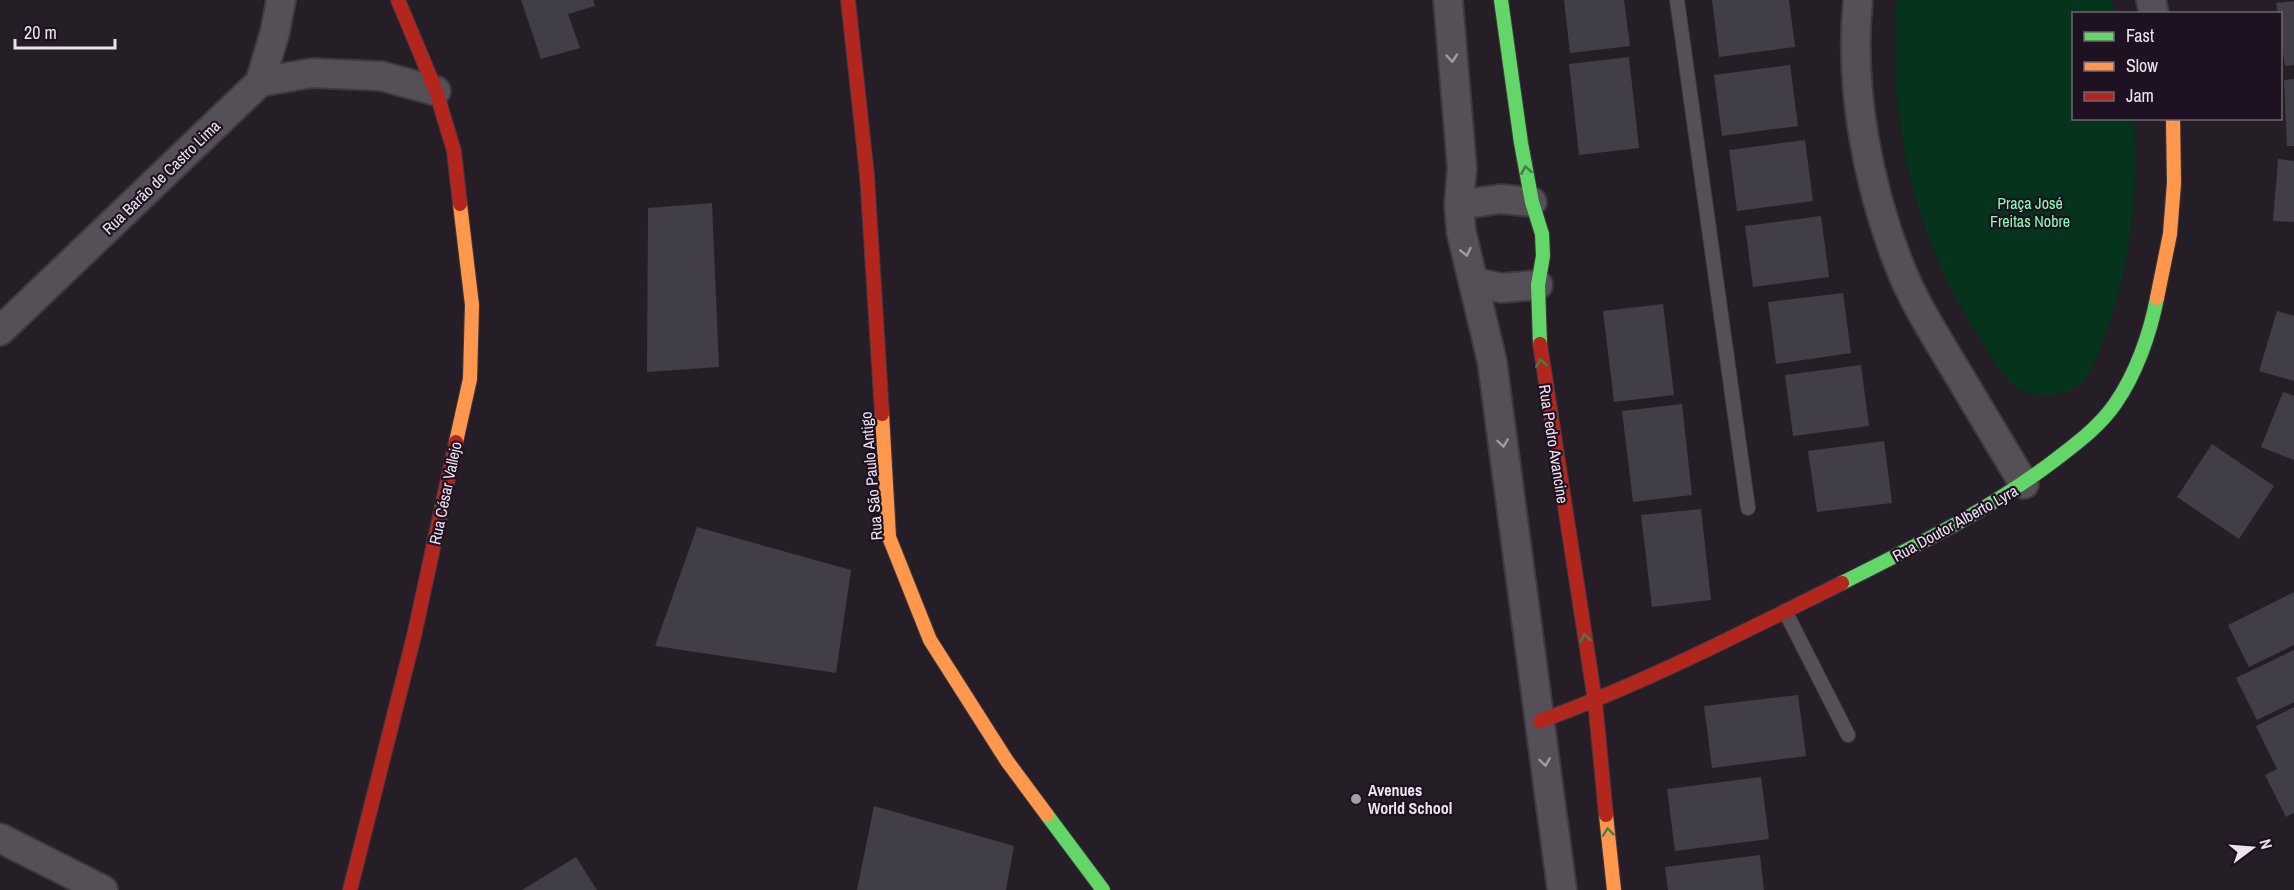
<svg xmlns="http://www.w3.org/2000/svg" width="2294" height="890" font-family="'Archivo Narrow',sans-serif">
  <style>
    .green { fill: #05331c }
    .building { fill: #413e47 }
    .lines { fill: none; stroke-linecap: round; stroke-linejoin: round }
    .lane-casing { stroke: #3e3840; stroke-width: 16 }
    .street-casing { stroke: #3e3840; stroke-width: 32 }
    .fast-casing { stroke: #3e3840; stroke-width: 16 }
    .slow-casing { stroke: #3e3840; stroke-width: 16 }
    .jam-casing { stroke: #3e3840; stroke-width: 16 }
    .lane { stroke: #555057; stroke-width: 14 }
    .street { stroke: #555057; stroke-width: 28 }
    .fast { stroke: #63d668; stroke-width: 14 }
    .slow { stroke: #ff974d; stroke-width: 14 }
    .jam { stroke: #b3261e; stroke-width: 14 }
    .oneway { stroke: #a19aa3 }
    .oneway2 { stroke: #447d48 }
    .poi-dot { fill: #a79ea9; stroke: #1e1121; stroke-width: 2 }
    .labels { text-anchor: middle; dominant-baseline: central; stroke-width: 4.5; stroke-linejoin: round; paint-order: stroke }
    .street-label { font-size: 16px; fill: #ede3ef; stroke: #1e1121 }
    .park-label { font-size: 16px; fill: #87feb3; stroke: #1e1121 }
    .poi-label { font-size: 16px; font-weight: bold; fill: #ede3ef; stroke: #1e1121; text-anchor: start }
  </style>
  <rect width="100%" height="100%" fill="#251e27"/>
  <path class="green" d="M1897,0H2112L2116,13L2074,14V118L2134,119C2135,144 2136,170 2134,196C2131,245 2121,292 2104,338C2099,351 2095,368 2085,379C2077,388 2065,394 2053,395C2042,395 2033,396 2022,391C2004,381 1994,360 1982,342C1916,243 1886,119 1897,0Z"/>
  <path class="building" d="M521,0H593L595,6L568,14L580,48L541,59Z
    M1564,0H1624L1630,46L1570,53Z
    M1712,0H1789L1795,47L1719,57Z
    M2294,1V65L2285,66L2280,33V14H2278L2276,3Z
    M1629,57L1639,148L1579,155L1569,64Z
    M1790,65L1798,126L1722,136L1714,75Z
    M2294,79V146H2287L2284,80Z
    M1805,140L1813,201L1737,211L1729,150Z
    M2278,159L2294,161V222L2273,221Z
    M712,203L719,367L647,372L648,208Z
    M1821,216L1829,277L1753,287L1745,226Z
    M1843,293L1851,353L1776,364L1768,302Z
    M1663,304L1674,395L1614,402L1603,311Z
    M2277,311L2294,316V381L2259,371Z
    M1861,365L1869,426L1793,436L1785,375Z
    M2283,392L2294,396V460L2261,447Z
    M1682,404L1692,495L1633,502L1622,411Z
    M1884,441L1892,503L1817,512L1808,451Z
    M2212,444L2274,486L2239,539L2177,497Z
    M1701,509L1711,600L1652,607L1641,515Z
    M697,527L851,570L836,673L655,646Z
    M2294,592V645L2249,667L2228,625Z
    M2294,650V702L2257,720L2236,678Z
    M1798,695L1806,756L1712,768L1704,706Z
    M2294,707V813L2286,817L2265,775L2277,769L2256,726Z
    M1761,777L1769,839L1675,851L1667,789Z
    M874,806L1014,846L1006,890H857Z
    M1760,855L1764,890H1668L1665,867Z
    M576,857L597,890H522Z"/>
  <g class="lines">
    <g class="lane-casing">
      <path id="lane" d="M1677,0L1748,508
        M1785,611L1848,735"/>
    </g>
    <g class="street-casing">
      <path id="street" d="M1448,0L1462,168L1459,205L1461,231L1492,361L1562,890
        M1858,0C1849,87 1868,187 1900,267C1914,303 1935,335 1954,367C1977,406 2001,445 2024,484
        M2151,0L2154,14
        M260,82L312,73L381,76L436,91
        M1459,205L1500,199L1532,202
        M1474,282L1501,288L1538,285
        M0,331L260,82L275,32L281,0
        M0,838L103,890"/>
    </g>
    <g class="fast-casing">
      <path id="fast" d="M1501,0L1521,143L1532,202L1542,234L1543,256L1538,285L1540,344
        M1842,583C1917,545 1988,511 2055,460C2077,443 2099,427 2115,404C2136,374 2150,334 2157,298
        M1047,815L1103,890"/>
    </g>
    <g class="slow-casing">
      <path id="slow" d="M2157,298L2170,234L2174,183L2173,118
        M882,414L889,537L930,640L1007,761L1047,815
        M456,442L470,379L472,305L460,204
        M1606,815L1614,890"/>
    </g>
    <g class="jam-casing">
      <path id="jam" d="M398,0L436,91L454,151L460,204
        M848,0L867,175L882,414
        M1540,344L1595,701L1606,815
        M1540,721C1645,683 1743,632 1842,583
        M350,890L414,636L456,442"/>
    </g>
    <use href="#lane" class="lane"/>
    <use href="#street" class="street"/>
    <use href="#fast" class="fast"/>
    <use href="#slow" class="slow"/>
    <use href="#jam" class="jam"/>
  </g>
  <defs><path id="oneway-chevron" d="M-2-3.5L2.5 0L-2 3.5" fill="none" stroke-width="1.6" stroke-linecap="round" stroke-linejoin="round" transform="scale(1.5)"/></defs>
  <g class="oneway">
    <use href="#oneway-chevron" transform="translate(1452 58) rotate(85)"/>
    <use href="#oneway-chevron" transform="translate(1466 252) rotate(77)"/>
    <use href="#oneway-chevron" transform="translate(1503 443) rotate(82)"/>
    <use href="#oneway-chevron" transform="translate(1545 762) rotate(82)"/>
  </g>
  <g class="oneway2">
    <use href="#oneway-chevron" transform="translate(1526 170) rotate(-100)"/>
    <use href="#oneway-chevron" transform="translate(1541 363) rotate(-98)"/>
    <use href="#oneway-chevron" transform="translate(1585 638) rotate(-99)"/>
    <use href="#oneway-chevron" transform="translate(1608 832) rotate(-96)"/>
  </g>
  <circle class="poi-dot" cx="1356" cy="799" r="6"/>
  <g class="labels">
    <g class="street-label">
      <text transform="translate(161 177) rotate(-44)">Rua Barão de Castro Lima</text>
      <text transform="translate(1554 444) rotate(81)">Rua Pedro Avancine</text>
      <text transform="translate(871 476) rotate(-95)">Rua São Paulo Antigo</text>
      <text transform="translate(445 493) rotate(-78)">Rua César Vallejo</text>
      <text transform="translate(1955 523) rotate(-29)">Rua Doutor Alberto Lyra</text>
    </g>
    <g class="park-label">
      <text x="2030" y="203">Praça José<tspan x="2030" dy="18">Freitas Nobre</tspan></text>
    </g>
    <g class="poi-label">
      <text x="1368" y="790">Avenues<tspan x="1368" dy="18">World School</tspan></text>
    </g>
  </g>
  <rect x="2072" y="12" width="210" height="108" fill="#1e1121" stroke="#716573" stroke-width="1.5"/>
  <rect x="2084" y="32" width="30" height="9" fill="#63d668" stroke="#716573" stroke-width="1.5"/>
  <text x="2126" y="42" font-size="18" fill="#ede3ef">Fast</text>
  <rect x="2084" y="62" width="30" height="9" fill="#ff974d" stroke="#716573" stroke-width="1.5"/>
  <text x="2126" y="72" font-size="18" fill="#ede3ef">Slow</text>
  <rect x="2084" y="92" width="30" height="9" fill="#b3261e" stroke="#716573" stroke-width="1.5"/>
  <text x="2126" y="102" font-size="18" fill="#ede3ef">Jam</text>
  <g transform="translate(2252 848) rotate(74)" stroke="#1e1121" stroke-width="4.5" paint-order="stroke">
  <path d="M0-4.5L10 22L0 15L-10 22Z" fill="#ede3ef"/>
  <text y="-9" font-size="16" font-weight="bold" text-anchor="middle" fill="#ede3ef">N</text>
  </g>
  <path d="M15 39v9h100v-9" fill="none" stroke="#ede3ef" stroke-width="3"/>
  <text x="24" y="39" font-size="18" fill="#ede3ef" stroke="#1e1121" stroke-width="4.5" paint-order="stroke">20 m</text>
</svg>
